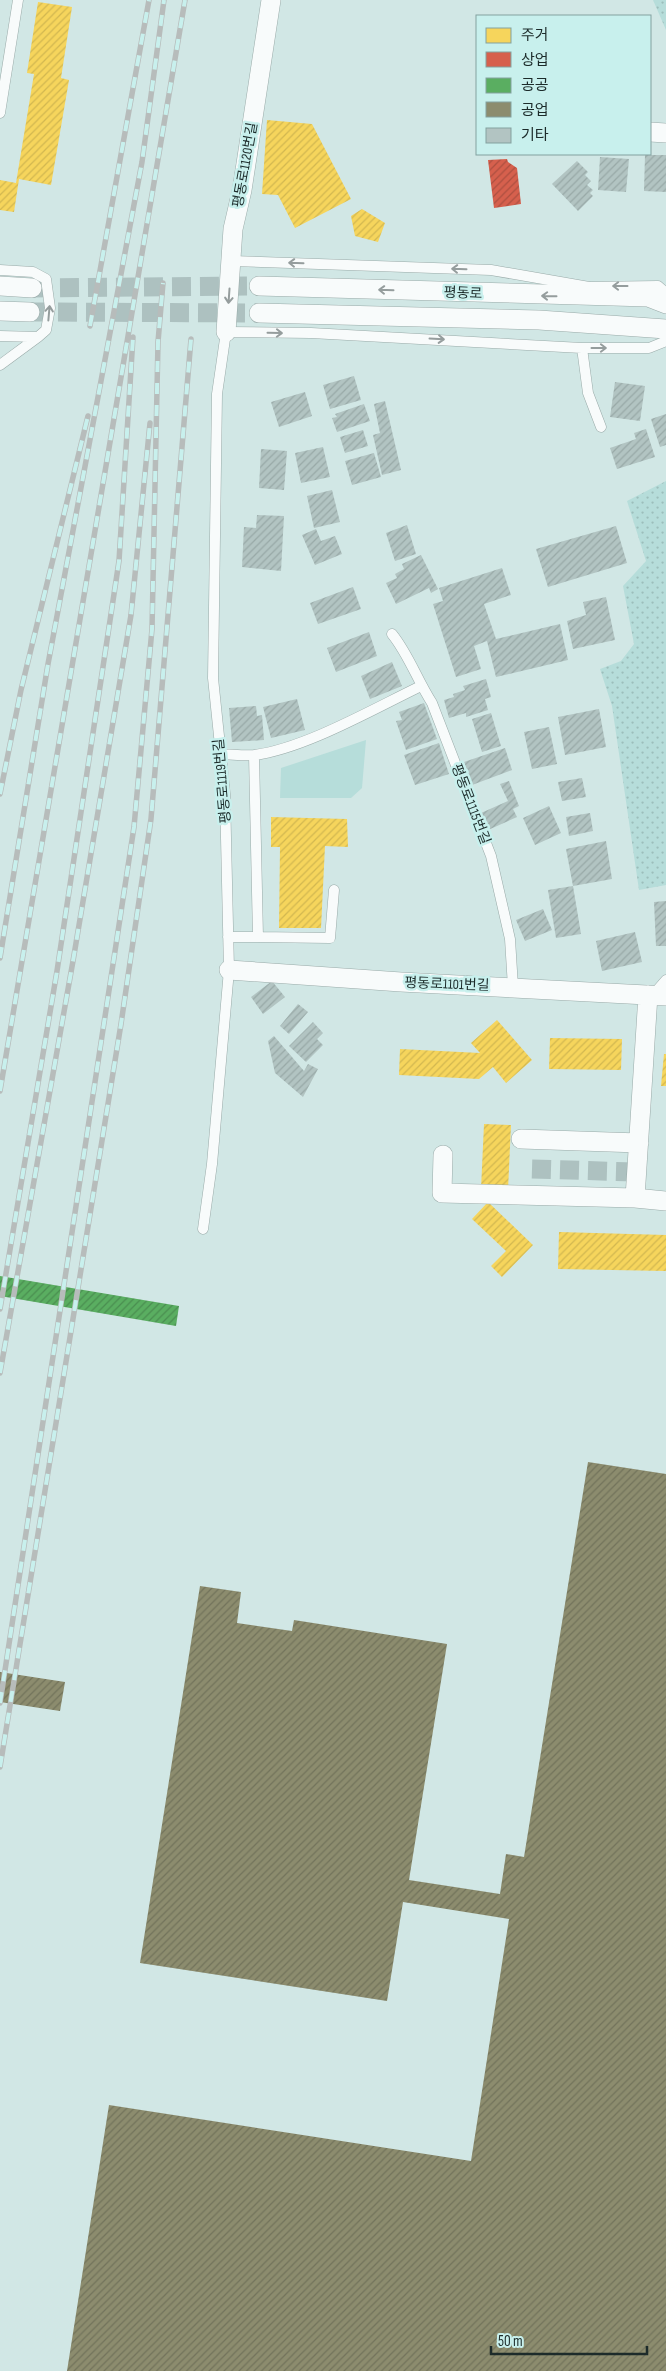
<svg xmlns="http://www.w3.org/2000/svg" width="666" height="2371" font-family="'Sofia Sans Condensed','Noto Sans KR',sans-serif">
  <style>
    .grass { fill: url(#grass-dots) }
    .green { fill: #b6ddda }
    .homes { fill: url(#homes-hatch) }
    .shops { fill: url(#shops-hatch) }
    .public { fill: url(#public-hatch) }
    .industry { fill: url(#industry-hatch) }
    .building { fill: url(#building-hatch) }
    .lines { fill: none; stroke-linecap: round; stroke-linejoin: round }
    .street-tunnel { stroke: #adc1c0; stroke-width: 19; stroke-dasharray: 19 9; stroke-linecap: butt }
    .lane-casing { stroke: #99aaa8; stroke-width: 11 }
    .street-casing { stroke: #99aaa8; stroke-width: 20 }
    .lane { stroke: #f8fbfb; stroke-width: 10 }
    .street { stroke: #f8fbfb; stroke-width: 19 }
    .rail-casing { stroke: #b7bcbb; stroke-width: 5.5 }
    .rail { stroke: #c8f0ed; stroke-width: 4; stroke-dasharray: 11; stroke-linecap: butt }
    .oneway { stroke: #959d9d }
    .labels { text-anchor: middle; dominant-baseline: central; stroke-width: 5; stroke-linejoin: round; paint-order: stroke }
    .street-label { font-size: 14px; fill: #1c2b2a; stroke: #c8f0ed }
  </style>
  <defs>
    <pattern id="grass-dots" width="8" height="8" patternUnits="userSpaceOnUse" patternTransform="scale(1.25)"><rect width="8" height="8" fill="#b6ddda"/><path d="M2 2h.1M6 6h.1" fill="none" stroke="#9cbebb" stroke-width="1.8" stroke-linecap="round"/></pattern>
    <pattern id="homes-hatch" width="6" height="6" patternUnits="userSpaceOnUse" patternTransform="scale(1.25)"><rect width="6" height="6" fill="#f6d55c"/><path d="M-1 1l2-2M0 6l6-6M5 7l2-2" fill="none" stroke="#d2b750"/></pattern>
    <pattern id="shops-hatch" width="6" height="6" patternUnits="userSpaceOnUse" patternTransform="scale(1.25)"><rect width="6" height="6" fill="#d6604d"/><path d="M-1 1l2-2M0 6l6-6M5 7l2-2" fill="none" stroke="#ad4f40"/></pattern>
    <pattern id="public-hatch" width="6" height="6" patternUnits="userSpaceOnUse" patternTransform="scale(1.25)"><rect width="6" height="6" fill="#5aae61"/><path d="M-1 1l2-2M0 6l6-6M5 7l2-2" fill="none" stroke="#4a8e50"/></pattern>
    <pattern id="industry-hatch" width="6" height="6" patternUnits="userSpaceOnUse" patternTransform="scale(1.25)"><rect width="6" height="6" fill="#8c8c6e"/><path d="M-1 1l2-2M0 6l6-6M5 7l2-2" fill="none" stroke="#72735b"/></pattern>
    <pattern id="building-hatch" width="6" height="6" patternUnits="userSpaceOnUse" patternTransform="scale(1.25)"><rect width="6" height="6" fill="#b2c4c2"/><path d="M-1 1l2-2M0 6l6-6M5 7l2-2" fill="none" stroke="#98a9a7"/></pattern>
  </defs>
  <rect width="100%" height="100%" fill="#d1e7e5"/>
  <path class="grass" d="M653,0H666V30Z
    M666,481V885L639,890L612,706L600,669L621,661L634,644L623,586L646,561L627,501Z"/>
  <path class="green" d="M366,740L362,788L351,798H280L281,768Z"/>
  <path class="homes" d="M38,2L72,7L61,78L69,80L51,185L19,179L14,212L0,210V180L16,183L34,74L27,73Z
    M267,120L312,124L351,199L295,228L278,195L262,194Z
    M362,209L385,223L378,242L355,236L351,216Z
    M271,817L347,819L348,847L325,846L321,928H279L280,847H271Z
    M497,1020L532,1060L506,1083L493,1067L479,1079L399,1075L400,1049L480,1053L471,1043Z
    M550,1038L622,1039L621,1070L549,1069Z
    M664,1054H666V1086H661Z
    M484,1124L511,1125L508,1190L481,1189Z
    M488,1202L533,1245L502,1277L491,1266L506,1251L472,1219Z
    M559,1232L666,1235V1271L558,1269Z"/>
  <path class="shops" d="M507,159L508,162L517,168L521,204L494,208L488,160Z"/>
  <path class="public" d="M0,1276L179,1306L176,1326L0,1296Z"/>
  <path class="industry" d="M588,1462L666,1474V2371H67L109,2105L471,2161L509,1919L403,1902L387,2001L140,1963L200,1586L241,1592L237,1623L292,1631L294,1620L447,1644L409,1880L500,1894L506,1854L524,1857Z
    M0,1672L65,1682L60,1711L0,1702Z"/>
  <path class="building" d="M645,155H666V192L644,191Z
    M600,157L629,159L626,192L598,190Z
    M577,161L588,172L585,175L591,181L587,185L593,190L590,193L593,196L578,211L552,184Z
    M354,376L361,400L330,409L323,385Z
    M615,382L645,386L640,421L610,417Z
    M305,392L312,416L279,427L271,402Z
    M385,401L401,470L382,475L373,435L380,433L374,404Z
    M364,404L370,421L337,432L332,418L337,417L335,414Z
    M666,414V445L660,447L651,419Z
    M646,429L655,457L617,469L610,448L636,439L634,433Z
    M363,430L368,446L345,453L340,437Z
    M323,447L330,477L301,483L295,453Z
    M261,449L287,451L284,490L259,488Z
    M374,453L381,477L352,485L345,461Z
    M332,490L340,522L314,528L307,496Z
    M257,515L284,516L281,571L242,567L244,527L256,528Z
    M407,525L416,554L395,561L386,533Z
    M616,526L627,563L548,587L536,549Z
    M316,529L321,541L335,536L342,554L315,565L302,535Z
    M421,555L438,589L431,593L429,588L396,604L386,583L397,578L395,574L404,569L402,564Z
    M502,568L511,595L484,604L496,639L560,624L568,660L496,677L487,641L474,646L481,669L456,677L433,604L443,601L439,588Z
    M353,587L361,609L318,624L310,603Z
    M606,597L615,640L573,649L567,621L586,615L583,602Z
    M369,632L377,656L336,672L327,648Z
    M392,662L402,686L370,699L361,676Z
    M486,679L491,697L485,699L488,710L466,717V713L449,718L444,700L454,697L453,694L465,690L463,686Z
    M297,699L305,730L271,738L263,707Z
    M424,703L437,739L406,750L396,721L402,720L399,712Z
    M256,706L257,716L262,715L264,740L232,742L229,708Z
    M599,709L606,747L565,755L558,717Z
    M491,713L501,746L482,752L472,719Z
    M549,727L557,764L532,769L524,732Z
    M439,743L449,774L415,785L404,755Z
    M505,748L512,770L472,785L464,762Z
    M582,778L586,797L562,801L558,782Z
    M509,781L519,806L513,809L517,817L488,830L481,813L508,801L500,784Z
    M549,806L561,833L535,845L523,818Z
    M590,813L593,831L569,836L566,817Z
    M606,841L612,879L573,886L566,849Z
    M573,886L581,934L556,938L548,890Z
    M666,901V946H656L654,902Z
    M543,909L552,930L525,941L516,920Z
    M635,932L642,962L602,971L596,941Z
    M272,981L285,997L263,1014L251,997Z
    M298,1004L308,1012L289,1034L280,1026Z
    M313,1022L323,1033L317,1039L323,1045L306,1062L289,1046Z
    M274,1036L304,1071L308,1064L318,1069L303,1097L275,1073L268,1041Z"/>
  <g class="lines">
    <path class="street-tunnel" d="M32,288L259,286
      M30,312L259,313
      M532,1169L636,1172"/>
    <g class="lane-casing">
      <path id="lane" d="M0,113L18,0
        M231,261L491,270L589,287L658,286L666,293
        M0,270L33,272L46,279L50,308L46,330L38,337L0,336
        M582,348L588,393L601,427
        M0,365L38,337
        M392,634C409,655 417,680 432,703L491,856L510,939L513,987
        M219,754C231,754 243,756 254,755C304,749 375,708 421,686
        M254,755L258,937L330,938L334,890
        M228,937H258
        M653,995L666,980
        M203,1229L212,1164L229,970L225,794L213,678L217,394L226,332L311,333L582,348H649L666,341"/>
    </g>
    <g class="street-casing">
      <path id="street" d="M650,132L666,133
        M0,286L32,288
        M259,286L648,297L666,304
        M0,311L30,312
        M259,313L539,320L666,329
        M226,332L233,229L242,190L271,0
        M229,970L401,982L666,996
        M648,995L635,1198L666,1201
        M521,1139L639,1143
        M443,1155L442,1193L635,1198"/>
    </g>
    <use href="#lane" class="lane"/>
    <use href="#street" class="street"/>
    <g class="rail-casing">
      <path id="rail" d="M90,326L149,0
        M0,794L21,690L88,416
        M0,958L48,664L142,162L164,0
        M0,1091L185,0
        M0,1309L57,971L119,561L133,337
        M0,1373L73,961L131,615L150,423
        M0,1703L134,827L152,629L158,342L163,283
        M0,1767L121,1024L151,819L191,339"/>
    </g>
    <use href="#rail" class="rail"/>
  </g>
  <defs><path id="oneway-shaft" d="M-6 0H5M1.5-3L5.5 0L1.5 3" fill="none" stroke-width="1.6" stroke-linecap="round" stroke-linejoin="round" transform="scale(1.25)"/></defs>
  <g class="oneway">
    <use href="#oneway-shaft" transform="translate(296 263) rotate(-178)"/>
    <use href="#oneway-shaft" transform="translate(459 269) rotate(-178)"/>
    <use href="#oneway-shaft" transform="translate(620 286) rotate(180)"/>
    <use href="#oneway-shaft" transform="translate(386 290) rotate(-178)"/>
    <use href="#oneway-shaft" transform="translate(229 296) rotate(94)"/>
    <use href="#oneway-shaft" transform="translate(549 296) rotate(-179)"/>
    <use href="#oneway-shaft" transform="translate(49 313) rotate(-85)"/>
    <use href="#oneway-shaft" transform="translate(275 333) rotate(1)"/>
    <use href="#oneway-shaft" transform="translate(437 339) rotate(3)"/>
    <use href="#oneway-shaft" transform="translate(599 348)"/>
  </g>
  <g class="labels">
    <g class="street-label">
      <text transform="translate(245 165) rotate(-80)">평동로1120번길</text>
      <text transform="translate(463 293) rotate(2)">평동로</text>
      <text transform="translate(222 781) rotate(-95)">평동로1119번길</text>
      <text transform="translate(471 804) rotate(69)">평동로1115번길</text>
      <text transform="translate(447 984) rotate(2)">평동로1101번길</text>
    </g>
  </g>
  <rect x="476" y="15" width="175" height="140" fill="#c8f0ed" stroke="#83a19f"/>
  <rect x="486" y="28" width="25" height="15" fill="#f6d55c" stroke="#83a19f"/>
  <text x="521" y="40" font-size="15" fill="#1c2b2a">주거</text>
  <rect x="486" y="52" width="25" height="15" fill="#d6604d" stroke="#83a19f"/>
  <text x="521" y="65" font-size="15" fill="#1c2b2a">상업</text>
  <rect x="486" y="78" width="25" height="15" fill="#5aae61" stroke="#83a19f"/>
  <text x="521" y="90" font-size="15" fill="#1c2b2a">공공</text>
  <rect x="486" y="102" width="25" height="15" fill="#8c8c6e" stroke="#83a19f"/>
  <text x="521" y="115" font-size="15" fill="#1c2b2a">공업</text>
  <rect x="486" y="128" width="25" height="15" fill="#b2c4c2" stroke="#83a19f"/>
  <text x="521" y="140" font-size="15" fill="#1c2b2a">기타</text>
  <path d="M491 2346v8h156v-8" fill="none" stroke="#1c2b2a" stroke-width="2.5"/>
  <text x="498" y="2346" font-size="15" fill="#1c2b2a" stroke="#c8f0ed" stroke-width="4" paint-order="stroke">50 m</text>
</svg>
